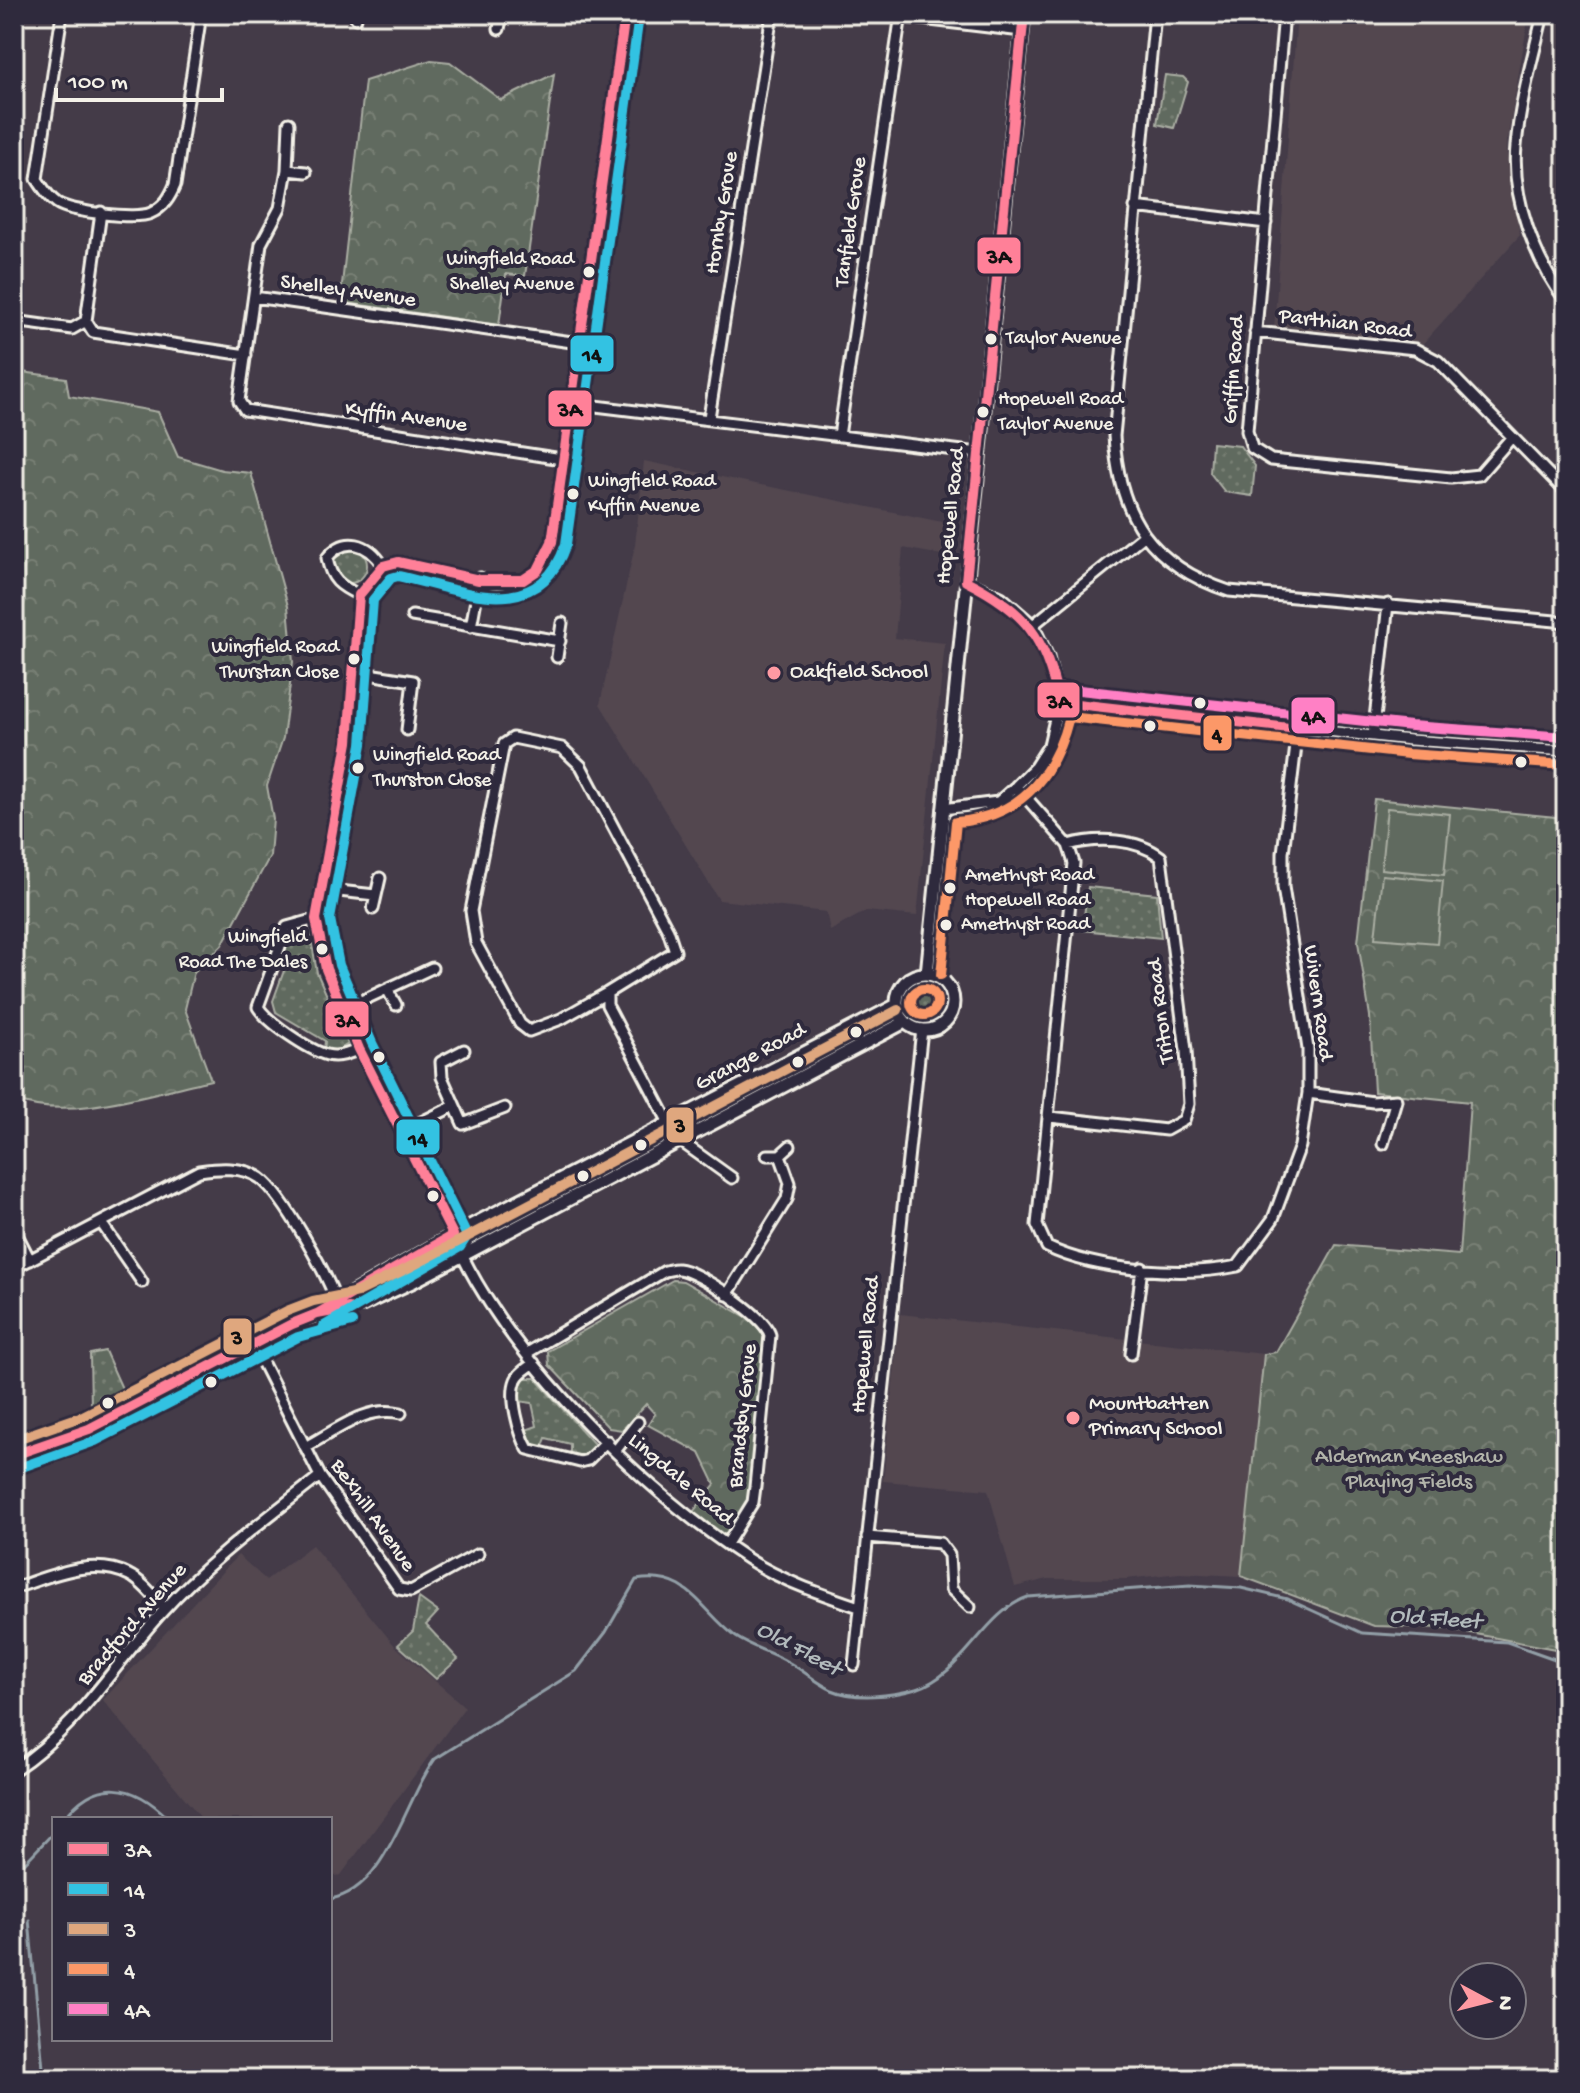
<svg xmlns="http://www.w3.org/2000/svg" width="1580" height="2093" font-family="'Gochi Hand',sans-serif">
  <style>
    .built { fill: #524750 }
    .grass { fill: url(#grass-dots); stroke: #aaaea3; stroke-width: 2 }
    .park { fill: url(#park-crowns); stroke: #aaaea3; stroke-width: 2 }
    .pitch { fill: #616a5e; stroke: #aaaea3; stroke-width: 2 }
    .lines { fill: none; stroke-linecap: round; stroke-linejoin: round }
    .stream { stroke: #929fa7; stroke-width: 3 }
    .minor-casing { stroke: #f4f1e8; stroke-width: 15 }
    .tertiary-casing { stroke: #f4f1e8; stroke-width: 17 }
    .minor { stroke: #2f2a3d; stroke-width: 9 }
    .tertiary { stroke: #2f2a3d; stroke-width: 11 }
    .bus-1-casing { stroke: #2f2a3d; stroke-width: 16 }
    .bus-2-casing { stroke: #2f2a3d; stroke-width: 16 }
    .bus-3-casing { stroke: #2f2a3d; stroke-width: 16 }
    .bus-4-casing { stroke: #2f2a3d; stroke-width: 16 }
    .bus-5-casing { stroke: #2f2a3d; stroke-width: 16 }
    .bus-1 { stroke: #ff8098; stroke-width: 10 }
    .bus-2 { stroke: #33c2e2; stroke-width: 10 }
    .bus-3 { stroke: #dfa77e; stroke-width: 10 }
    .bus-4 { stroke: #fc9868; stroke-width: 10 }
    .bus-5 { stroke: #ff80c5; stroke-width: 10 }
    .bus-dot { fill: #f4f1e8; stroke: #2f2a3d; stroke-width: 3 }
    .poi-dot { fill: #ff9aa2; stroke: #2f2a3d; stroke-width: 3 }
    .labels { text-anchor: middle; dominant-baseline: central; stroke-width: 8; stroke-linejoin: round; paint-order: stroke }
    .bus-label { font-size: 20px; fill: #f4f1e8; stroke: #2f2a3d; text-anchor: start }
    .street-label { font-size: 22px; fill: #f4f1e8; stroke: #2f2a3d }
    .poi-label { font-size: 22px; fill: #f4f1e8; stroke: #2f2a3d; text-anchor: start }
    .park-label { font-size: 22px; fill: #b2b4aa; stroke: #2f2a3d }
    .water-label { font-size: 24px; font-style: italic; fill: #b2babc; stroke: #2f2a3d }
    .line-badge { stroke: #2f2a3d; stroke-width: 3 }
    .pale-badge-label { font-size: 22px; text-anchor: middle; font-weight: bold; fill: #111 }
  </style>
  <defs>
    <pattern id="grass-dots" width="8" height="8" patternUnits="userSpaceOnUse" patternTransform="scale(2)"><rect width="8" height="8" fill="#616a5e"/><path d="M2 2h.1M6 6h.1" fill="none" stroke="#788075" stroke-width="1.8" stroke-linecap="round"/></pattern>
    <pattern id="park-crowns" width="20" height="18" patternUnits="userSpaceOnUse" patternTransform="scale(2)"><rect width="20" height="18" fill="#616a5e"/><path d="M2 6a3 3 0 1 1 6 0M12 15a3 3 0 1 1 6 0" fill="none" stroke="#788075"/></pattern>
  </defs>
  <rect width="100%" height="100%" fill="#443b48"/>
  <filter id="ink" filterUnits="userSpaceOnUse"><feTurbulence type="fractalNoise" baseFrequency=".0125" numOctaves="2"/><feDisplacementMap in="SourceGraphic" scale="16" xChannelSelector="R" yChannelSelector="G"/><feConvolveMatrix kernelMatrix="1 2 1 2 8 2 1 2 1" color-interpolation-filters="sRGB"/></filter>
  <g filter="url(#ink)">
    <path class="built" d="M1297,14H1529L1506,148L1520,235L1418,349L1274,330Z
      M644,461L957,525L953,557L903,548L895,638L945,643L917,916L866,911L830,931L826,912L719,900L600,704L635,545Z
      M900,1314L1264,1354L1241,1576L1180,1573L1126,1579H1048L1015,1587L988,1490L883,1481Z
      M312,1545L395,1646L465,1707L341,1875L330,1877V1819H202L103,1700L238,1555L266,1580Z"/>
    <path class="grass" d="M1165,75L1183,77L1188,82L1174,128L1157,124Z
      M1212,443L1240,446L1255,466L1252,496L1225,492L1210,473Z
      M331 565a18 18 0 1 1 36 0a18 18 0 1 1-36 0Z
      M1088,887L1157,894L1161,938L1082,930Z
      M296,928L310,931L317,973L348,1044L335,1052L324,1050L325,1041L276,1012L273,1001L290,954L281,950L287,934Z
      M905 1001a20 20 0 1 1 40 0a20 20 0 1 1-40 0Z
      M105,1351L124,1393L91,1407L90,1354Z
      M524,1378H535L595,1445L589,1456H570V1444L546,1438L542,1448L531,1446L523,1431L537,1426L532,1403L518,1401V1390Z
      M419,1598L438,1612L426,1625L458,1659L436,1679L398,1645L413,1631Z"/>
    <path class="park" d="M431,60L450,62L501,100L554,74L525,276L506,274L499,325L340,302L365,81Z
      M14,371L66,378L69,396L158,412L178,457L222,470L251,473L288,606L293,662L283,738L267,786L273,819L270,856L222,945L194,972L185,1009L211,1080C154,1092 70,1122 14,1100Z
      M1374,799L1566,818V1651L1444,1628L1374,1626L1241,1576L1264,1354L1276,1352L1336,1245L1459,1255L1470,1102L1374,1092L1370,1016L1358,942Z
      M673,1280L683,1281L755,1322L765,1338L750,1501L727,1540L693,1512L715,1484L700,1453L648,1425L655,1414L646,1404L622,1430L609,1428L549,1365L548,1351Z"/>
    <path class="pitch" d="M1387,808L1450,814L1444,875L1381,869Z
      M1382,875L1443,881L1437,943L1375,938Z"/>
    <g class="lines">
      <path class="stream" d="M64,1819C96,1776 134,1783 169,1819
        M14,1874L54,1832
        M330,1899C387,1890 405,1799 435,1759L576,1671L606,1632L636,1580C689,1571 700,1610 736,1637C751,1647 770,1652 786,1661C802,1669 815,1682 832,1690C855,1700 892,1696 916,1689C964,1674 983,1613 1028,1597L1190,1585L1241,1588L1287,1599L1362,1633L1507,1642L1566,1663
        M29,1920L44,2079"/>
      <g class="minor-casing">
        <path id="minor" d="M62,14L37,179C43,188 48,197 57,203C70,212 137,220 151,213C164,207 170,197 175,185L201,14
          M880,14L1022,31
          M1155,14L1114,436C1119,517 1151,565 1229,591L1566,622
          M1284,14L1247,431L1252,448L1271,460L1451,478L1479,475L1512,437
          M1543,14C1533,58 1520,101 1516,146C1511,197 1535,261 1566,301
          M356,18V14
          M499,29L502,14
          M289,123L287,170L280,208L261,244L239,401L245,410L562,459
          M287,170L306,172
          M1135,207L1266,223
          M254,297L579,343
          M14,321L72,329L86,321L93,332L246,355
          M86,321L101,212
          M1255,332L1415,349L1438,361L1566,492
          M571,403L979,453
          M709,418L772,14
          M839,436L901,14
          M359,595C340,586 331,580 327,558C345,535 369,543 383,566
          M412,616L560,641
          M1033,625L1143,536
          M471,627L480,578
          M557,657L562,623
          M356,672L413,681L407,730
          M1059,702L1410,740L1566,751
          M1373,736L1388,604
          M1016,786L1068,845L1074,863L1037,1225L1047,1247C1097,1271 1184,1277 1238,1266L1273,1219L1300,1146L1308,1093V1049L1283,887V853L1298,729
          M943,809L998,802L1016,786L1035,767L1049,745L1059,702L1048,657L1033,625L1001,597L966,581
          M321,889L375,895
          M373,909L380,878
          M316,919L287,927L258,1007C268,1023 309,1050 327,1055C338,1058 349,1054 359,1049
          M387,989L396,1005
          M607,993L561,1019L529,1031L520,1024L476,943L471,911L504,744L513,738L562,748L581,766L668,930L675,951L607,993V1005L669,1123
          M344,1009L432,968
          M464,1050L441,1062L442,1077L463,1124L505,1108
          M1308,1093L1373,1102L1396,1100L1383,1144
          M1050,1117L1166,1130L1184,1120L1189,1104L1186,1050L1161,857C1137,838 1097,837 1068,845
          M401,1132L454,1106
          M679,1140L732,1178
          M767,1155H780L790,1146
          M102,1224L142,1282
          M14,1229L30,1260
          M453,1235L359,1049L326,969L316,919L348,742L356,672L359,595L383,566L398,562C429,568 494,589 523,580C540,576 546,556 552,542L625,14
          M462,1255C517,1366 644,1491 748,1559C782,1581 821,1594 859,1607
          M14,1268L199,1171C219,1168 242,1166 260,1178C284,1195 329,1278 338,1306
          M727,1295L787,1199L790,1183L780,1155
          M253,1344L320,1476L399,1589L411,1591L478,1554
          M527,1353L665,1271C667,1271 676,1268 678,1269C697,1270 765,1316 770,1335L755,1487L753,1502L727,1544
          M1131,1354L1142,1268
          M534,1363C528,1368 519,1372 516,1380C509,1397 519,1433 528,1449L580,1462L588,1460L607,1441
          M305,1447C336,1431 365,1405 401,1413
          M616,1450L638,1422
          M867,1537L940,1543L949,1555L951,1589L970,1607
          M14,1588C49,1577 92,1556 129,1575C142,1581 155,1598 165,1609
          M854,1665L922,1029
          M14,1770C79,1727 112,1667 163,1611C209,1560 266,1519 320,1476"/>
      </g>
      <g class="tertiary-casing">
        <path id="tertiary" d="M927,974L1024,14
          M897 1002a28 28 0 1 1 56 0a28 28 0 1 1-56 0Z
          M321,1311L453,1235L897,1005
          M14,1455L89,1429L292,1324L317,1314L362,1305L414,1281L905,1022"/>
      </g>
      <use href="#minor" class="minor"/>
      <use href="#tertiary" class="tertiary"/>
      <g class="bus-1-casing">
        <path id="bus-1" d="M1024,14L966,581C1026,611 1045,637 1059,702L1298,729
          M317,1314L453,1235L359,1049L326,969L316,919L348,742L359,595L383,566L398,562L479,580H523L538,570L552,542L625,14
          M14,1455L89,1429L292,1324L317,1314L349,1308"/>
      </g>
      <g class="bus-2-casing">
        <path id="bus-2" d="M324,1326L460,1247L467,1236L372,1043L339,965L330,919L362,744L373,600L391,578L398,576C462,590 538,627 566,544L639,16
          M19,1468L95,1441L298,1337L352,1322"/>
      </g>
      <g class="bus-3-casing">
        <path id="bus-3" d="M14,1440L83,1416L287,1311L313,1301L358,1292L408,1268L898,1010"/>
      </g>
      <g class="bus-4-casing">
        <path id="bus-4" d="M941,975L956,822C1020,817 1054,777 1069,717L1408,754L1565,765
          M911 1002a13 13 0 1 1 26 0a13 13 0 1 1-26 0Z"/>
      </g>
      <g class="bus-5-casing">
        <path id="bus-5" d="M1061,688L1411,726L1566,737"/>
      </g>
      <use href="#bus-1" class="bus-1"/>
      <use href="#bus-2" class="bus-2"/>
      <use href="#bus-3" class="bus-3"/>
      <use href="#bus-4" class="bus-4"/>
      <use href="#bus-5" class="bus-5"/>
    </g>
  </g>
  <g class="bus-dot">
    <circle cx="589" cy="272" r="7"/>
    <circle cx="991" cy="339" r="7"/>
    <circle cx="983" cy="412" r="7"/>
    <circle cx="573" cy="494" r="7"/>
    <circle cx="354" cy="659" r="7"/>
    <circle cx="1200" cy="703" r="7"/>
    <circle cx="1150" cy="726" r="7"/>
    <circle cx="1521" cy="762" r="7"/>
    <circle cx="358" cy="768" r="7"/>
    <circle cx="950" cy="888" r="7"/>
    <circle cx="946" cy="925" r="7"/>
    <circle cx="322" cy="949" r="7"/>
    <circle cx="856" cy="1032" r="7"/>
    <circle cx="379" cy="1057" r="7"/>
    <circle cx="798" cy="1062" r="7"/>
    <circle cx="641" cy="1145" r="7"/>
    <circle cx="583" cy="1176" r="7"/>
    <circle cx="433" cy="1196" r="7"/>
    <circle cx="211" cy="1382" r="7"/>
    <circle cx="108" cy="1403" r="7"/>
  </g>
  <g class="poi-dot">
    <circle cx="774" cy="673" r="8"/>
    <circle cx="1073" cy="1418" r="8"/>
  </g>
  <g class="labels">
    <g class="bus-label">
      <text x="574" y="260" text-anchor="end">Wingfield Road<tspan x="574" dy="25">Shelley Avenue</tspan></text>
      <text x="1006" y="339">Taylor Avenue</text>
      <text x="998" y="400">Hopewell Road<tspan x="998" dy="25">Taylor Avenue</tspan></text>
      <text x="588" y="482">Wingfield Road<tspan x="588" dy="25">Kyffin Avenue</tspan></text>
      <text x="339" y="648" text-anchor="end">Wingfield Road<tspan x="339" dy="25">Thurstan Close</tspan></text>
      <text x="373" y="756">Wingfield Road<tspan x="373" dy="25">Thurston Close</tspan></text>
      <text x="965" y="876">Amethyst Road<tspan x="965" dy="25">Hopewell Road</tspan></text>
      <text x="961" y="925">Amethyst Road</text>
      <text x="307" y="938" text-anchor="end">Wingfield<tspan x="307" dy="25">Road The Dales</tspan></text>
    </g>
    <g class="street-label">
      <text transform="translate(723 213) rotate(-81)">Hornby Grove</text>
      <text transform="translate(852 222) rotate(-82)">Tanfield Grove</text>
      <text transform="translate(348 292) rotate(8)">Shelley Avenue</text>
      <text transform="translate(1345 325) rotate(7)">Parthian Road</text>
      <text transform="translate(1235 370) rotate(-86)">Griffin Road</text>
      <text transform="translate(406 418) rotate(8)">Kyffin Avenue</text>
      <text transform="translate(952 516) rotate(-84)">Hopewell Road</text>
      <text transform="translate(1317 1003) rotate(82)">Wivern Road</text>
      <text transform="translate(1162 1011) rotate(-97)">Triton Road</text>
      <text transform="translate(751 1058) rotate(-28)">Grange Road</text>
      <text transform="translate(867 1345) rotate(-84)">Hopewell Road</text>
      <text transform="translate(744 1416) rotate(-84)">Brandsby Grove</text>
      <text transform="translate(680 1480) rotate(40)">Lingdale Road</text>
      <text transform="translate(372 1516) rotate(55)">Bexhill Avenue</text>
      <text transform="translate(133 1625) rotate(-49)">Bradford Avenue</text>
    </g>
    <g class="poi-label">
      <text x="790" y="673">Oakfield School</text>
      <text x="1089" y="1405">Mountbatten<tspan x="1089" dy="25">Primary School</tspan></text>
    </g>
    <g class="park-label">
      <text x="1409" y="1458">Alderman Kneeshaw<tspan x="1409" dy="25">Playing Fields</tspan></text>
    </g>
    <g class="water-label">
      <text transform="translate(1435 1620) rotate(4)">Old Fleet</text>
      <text transform="translate(798 1650) rotate(28)">Old Fleet</text>
    </g>
  </g>
  <g class="line-badge">
    <rect x="976" y="236" width="46" height="39" rx="8" fill="#ff8098"/>
    <rect x="569" y="334" width="46" height="39" rx="8" fill="#33c2e2"/>
    <rect x="547" y="389" width="46" height="39" rx="8" fill="#ff8098"/>
    <rect x="1036" y="681" width="45" height="38" rx="8" fill="#ff8098"/>
    <rect x="1290" y="696" width="46" height="39" rx="8" fill="#ff80c5"/>
    <rect x="1202" y="714" width="31" height="38" rx="8" fill="#fc9868"/>
    <rect x="324" y="1000" width="46" height="38" rx="8" fill="#ff8098"/>
    <rect x="665" y="1106" width="30" height="38" rx="8" fill="#dfa77e"/>
    <rect x="395" y="1118" width="46" height="38" rx="8" fill="#33c2e2"/>
    <rect x="222" y="1317" width="31" height="39" rx="8" fill="#dfa77e"/>
  </g>
  <g class="pale-badge-label">
    <text x="999" y="263">3A</text>
    <text x="592" y="361">14</text>
    <text x="570" y="416">3A</text>
    <text x="1059" y="708">3A</text>
    <text x="1313" y="723">4A</text>
    <text x="1217" y="741">4</text>
    <text x="347" y="1027">3A</text>
    <text x="680" y="1132">3</text>
    <text x="418" y="1145">14</text>
    <text x="237" y="1344">3</text>
  </g>
  <rect width="1580" height="2093" fill="none" stroke="#2f2a3d" stroke-width="48"/>
  <rect x="24" y="24" width="1532" height="2045" fill="none" stroke="#f4f1e8" stroke-width="3" filter="url(#ink)"/>
  <rect x="52" y="1817" width="280" height="224" fill="#2f2a3d" stroke="#7e7a81" stroke-width="2"/>
  <rect x="68" y="1843" width="40" height="12" fill="#ff8098" stroke="#7e7a81" stroke-width="2"/>
  <text x="124" y="1857" font-size="24" fill="#f4f1e8">3A</text>
  <rect x="68" y="1883" width="40" height="12" fill="#33c2e2" stroke="#7e7a81" stroke-width="2"/>
  <text x="124" y="1897" font-size="24" fill="#f4f1e8">14</text>
  <rect x="68" y="1923" width="40" height="12" fill="#dfa77e" stroke="#7e7a81" stroke-width="2"/>
  <text x="124" y="1937" font-size="24" fill="#f4f1e8">3</text>
  <rect x="68" y="1963" width="40" height="12" fill="#fc9868" stroke="#7e7a81" stroke-width="2"/>
  <text x="124" y="1977" font-size="24" fill="#f4f1e8">4</text>
  <rect x="68" y="2003" width="40" height="12" fill="#ff80c5" stroke="#7e7a81" stroke-width="2"/>
  <text x="124" y="2017" font-size="24" fill="#f4f1e8">4A</text>
  <g transform="translate(1488 2001) rotate(97)"><circle r="38" fill="#2f2a3d" stroke="#7e7a81" stroke-width="2"/>
  <path d="M0-6L14 30L0 20L-14 30Z" fill="#ff9aa2"/>
  <text y="-12" font-size="22" font-weight="bold" text-anchor="middle" fill="#f4f1e8">N</text>
  </g>
  <path d="M56 88v12h166v-12" fill="none" stroke="#f4f1e8" stroke-width="4"/>
  <text x="68" y="88" font-size="24" fill="#f4f1e8" stroke="#2f2a3d" stroke-width="6" paint-order="stroke">100 m</text>
</svg>
